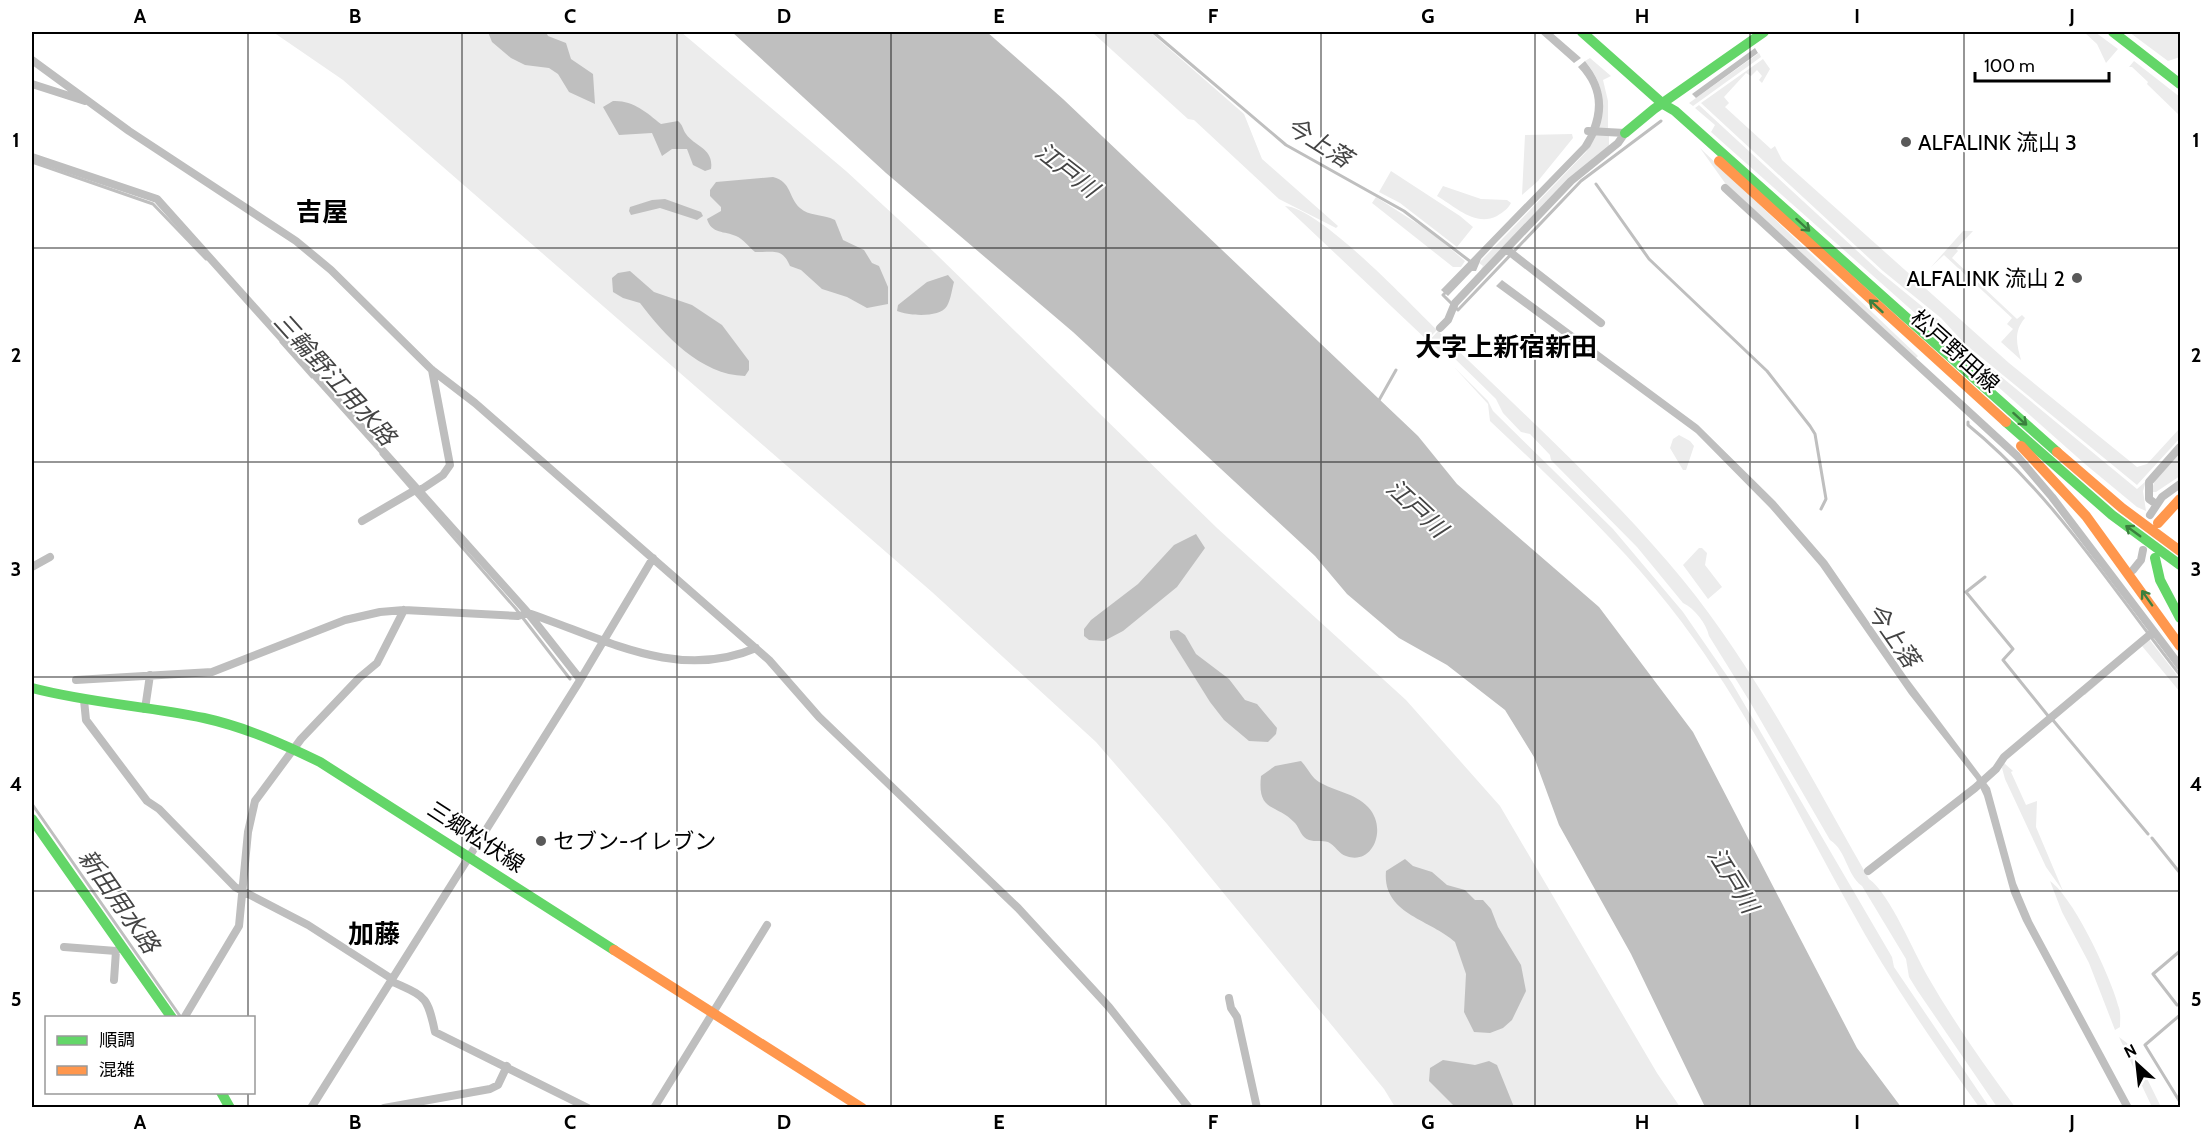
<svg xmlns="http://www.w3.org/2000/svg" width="2212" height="1139" font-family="Cabin,'Noto Sans JP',sans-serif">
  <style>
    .green { fill: #ececec }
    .water { fill: #bfbfbf }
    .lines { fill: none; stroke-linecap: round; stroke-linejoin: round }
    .stream { stroke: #bfbfbf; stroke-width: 3 }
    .street { stroke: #bebebe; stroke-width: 8 }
    .fast { stroke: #63d668; stroke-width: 10 }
    .slow { stroke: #ff974d; stroke-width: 10 }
    .oneway { stroke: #3b803e }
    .grid { fill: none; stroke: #000; stroke-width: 1.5; stroke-opacity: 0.55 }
    .poi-dot { fill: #595959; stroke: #fff; stroke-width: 2 }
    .labels { text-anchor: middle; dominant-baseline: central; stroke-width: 4.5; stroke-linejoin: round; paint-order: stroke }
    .poi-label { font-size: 22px; fill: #000; stroke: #fff; text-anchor: start }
    .street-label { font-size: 22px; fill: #000; stroke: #fff }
    .water-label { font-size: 24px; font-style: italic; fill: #444; stroke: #fff }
    .quarter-label { font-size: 26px; font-weight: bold; fill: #000; stroke: #fff }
    .neatline { fill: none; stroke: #000; stroke-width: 2 }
    .grid-label { font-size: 20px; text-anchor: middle; font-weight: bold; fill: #000 }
  </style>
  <rect width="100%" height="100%" fill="#fff"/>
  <path class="green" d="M273,32H681L846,171L935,253L1217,528L1406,700L1500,806L1657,1073L1680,1107H1395L1384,1089L1167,824L1096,742L932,592L343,80Z
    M1092,32H1150L1244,114L1262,159L1338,226L1336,228L1279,199L1194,120L1188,119Z
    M2084,32H2095L2118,49L2106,63L2097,44Z
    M2129,32H2180V57L2168,61Z
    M1759,53L1761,57L1693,106L1689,103Z
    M1590,58L1611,76L1603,80L1608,101V130L1599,129C1605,101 1604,84 1585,61Z
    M1763,59L1770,69L1762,83L1759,80L1762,76L1757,70L1751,76L1746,73L1724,97L1729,103L1725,107L1771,149L1775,146L1782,160L2009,363L2137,467L2147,464L2180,428V438L2137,485L1965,344L1941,318L1883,271L1701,103Z
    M2134,61L2180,97V116L2147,84L2148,82L2132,67H2129Z
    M1699,105L1880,272L1940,321L1958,341L2137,489L2146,481L2143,491L2146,511L2137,507L2085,464L1711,132L1715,125L1695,108Z
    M1572,134L1573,138L1538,181L1522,195L1525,135Z
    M1597,134L1609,135V147L1483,270L1481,269L1483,266L1479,263L1586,152Z
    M1700,148L1918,356L1915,359L1725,183Z
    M1391,171L1460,216L1473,227L1457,247L1400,203L1379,192Z
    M1443,186L1481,199L1507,200L1511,203C1508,209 1503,212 1497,216C1475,227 1456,207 1437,196Z
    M1376,197L1432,233L1465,261L1461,267H1453L1372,203Z
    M1285,206C1320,208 1407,301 1437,330L1427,340Z
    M1963,231H1973L1956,249L1958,251L1952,258L2017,319L2022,315L2025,318C2013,332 2017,345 2021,360L2001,342L2013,329L2007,324L2012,318L1944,255L1931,267Z
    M1438,331C1521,412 1609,490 1683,580C1757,671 1811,778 1869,879C1890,894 1914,953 1928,977C1954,1022 1984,1065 2015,1107H1997L1917,990L1909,977L1906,959L1862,886C1846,874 1847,851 1830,840L1750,702L1709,636C1706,623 1695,609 1683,603L1637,547L1551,460L1550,455L1530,434L1521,432L1503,413L1496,399L1450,354L1441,353L1429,341Z
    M1454,367L1488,401L1493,411L1613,529L1683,612L1732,683L1892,957L1894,967L1989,1107H1979C1933,1043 1887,976 1849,906C1799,816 1754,723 1694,639C1637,558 1562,489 1490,421L1488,404Z
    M1679,435L1690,441L1694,446L1686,470H1683L1670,448L1673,439Z
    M2180,452V476L2156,492H2151L2155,480Z
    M1699,548H1702L1707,553L1705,565L1722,587L1708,599L1683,565Z
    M2149,639L2180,679V692L2142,646L2085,695L2083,693Z
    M2004,763L2013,771L2011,772L2026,805L2037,801L2036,827L2063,891L2046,867L2005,779L2002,768Z
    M2050,881C2074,898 2111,977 2119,1008C2121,1014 2120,1021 2120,1027L2115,1030L2089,963L2062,912Z
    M2119,1037L2131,1046L2161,1107H2152Z"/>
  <path class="water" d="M488,32H546L548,36L566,43L571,59L593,74L595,104L569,92L558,74L549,68L525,65L511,58L492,42Z
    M732,32H987L1063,99L1418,436L1457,484L1599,607L1693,732L1857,1048L1901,1107H1705L1631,954L1559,825L1534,757L1505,710L1447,665L1399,638L1347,594L1315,556L1073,332L886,173Z
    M1539,32H1551L1581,58L1574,63Z
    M1755,48L1758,53L1696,98L1692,94Z
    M1585,61C1602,82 1608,103 1599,129H1590C1599,105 1596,86 1578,67Z
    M613,101C633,100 646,112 661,124L678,121C683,125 682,128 686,134C695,147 714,148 711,169L705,171L693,165L687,149H672L662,156L652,133L619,135L603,107Z
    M1589,133L1597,134L1590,147L1497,242L1481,259L1476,271H1472L1448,296L1441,290L1582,145Z
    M773,177C792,182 788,197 800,208C808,216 823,214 835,220L843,240L864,250L872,263L879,266L888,287V304L867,308L847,297L822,289L801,270L790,266C782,247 773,253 755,252C749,247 743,239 736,236C725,231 711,234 707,219L721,211V207L710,196V190L716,182Z
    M665,199L701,212L703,216L697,220L660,208L631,215L629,211L630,207L652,200Z
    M630,271L654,292L692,305L722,325L749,361V370L745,376C701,375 664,335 640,303L623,298L613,292L612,278L618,273Z
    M948,275L954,282C952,289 951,299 947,306C940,318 909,316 897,311L898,305L927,282Z
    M1502,280L1698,425L1775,501L1827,561L1906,676L1990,788L2016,883L2032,921L2132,1107H2123L2023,921L2011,893L1984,796L1976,779L1909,694L1820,566L1770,508L1696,433L1496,286Z
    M1196,534L1205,548L1177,587L1123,631L1104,641L1089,640L1084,636V629L1091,620L1138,584L1174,545Z
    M1178,630L1185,635L1196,654L1229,679L1245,700L1257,704L1277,728L1276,734L1268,742L1249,741L1224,720L1210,702L1170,638V631Z
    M1301,761C1307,767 1312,778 1319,782C1334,791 1355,793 1368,807C1388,828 1373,866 1346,856C1339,854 1335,845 1328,842C1322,840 1315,842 1309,840C1301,837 1300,829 1295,823C1276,803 1257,813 1261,776L1275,766Z
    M1405,859L1413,866L1432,872L1447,885L1465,890L1475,900H1483L1491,909L1498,927L1521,965L1526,991L1512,1020L1503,1028L1490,1033L1474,1032L1464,1012L1466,974L1455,942C1430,919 1382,914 1386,871Z
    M1443,1060L1475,1065L1489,1061L1497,1065L1514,1107H1455L1429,1081L1430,1068Z"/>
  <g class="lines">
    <path class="stream" d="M1153,32L1286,145L1404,211L1471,262
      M32,162L153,204L206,259
      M1596,184L1649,259L1767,371L1810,426L1815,434L1826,499L1821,509
      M1447,291L1443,295L1458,310L1581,181L1661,121
      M281,342L312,377
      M1378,402L1396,370
      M1968,422V425C2054,495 2112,589 2180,675
      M381,454L516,609L570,679
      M1985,577L1966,592L2013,649L2003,660L2049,717
      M2052,719L2148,834
      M32,804L180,1016
      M2152,838L2180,873
      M2177,1005L2153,974L2180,951
      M2180,1015L2145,1045L2180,1102"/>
    <path class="street" d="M32,60L129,131L296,241L331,270L432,370L475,403L769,660L819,717L1018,908L1109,1007L1189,1108
      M32,84L85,101
      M1588,131L1625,133
      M32,157L157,199L417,489L421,490
      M1725,188L2017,456L2052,497L2180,666
      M1506,249L1601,323
      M1440,328L1448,320L1455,303L1506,249L1571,181L1618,143L1625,133
      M432,370L450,465L443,475L419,491L528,613L580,679
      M2156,504L2149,499V482L2180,447
      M2150,515L2162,497L2180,484
      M362,521L417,489
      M32,567L50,557
      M2133,570L2141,560L2143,550
      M76,680L212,672L345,620L380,612L404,610L518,616L528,613C603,638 677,682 756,648
      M84,700L86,720L147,801L159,809L235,887L308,925L392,979
      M145,709L150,675
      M1868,871L1975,788L1996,769L2004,757L2153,632
      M64,947L116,951L122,947
      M114,980L116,951
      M391,981C425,997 427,994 435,1032L588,1108
      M1229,998L1231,1008L1237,1017L1257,1108
      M184,1018L239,926L248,832L255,801L301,739L359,678L377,663L404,610
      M311,1108L579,682L653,558
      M384,1108L490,1089L498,1085L507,1066
      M654,1108L767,925"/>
    <path class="fast" d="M1582,32L1663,104L1675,111L2057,452
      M2113,32L2180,84
      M1625,133L1654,109L1764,32
      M2006,422L2112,515L2180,565
      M2155,558L2160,580L2180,618
      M32,688C89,703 147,706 204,718C245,727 283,744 320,762L614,950
      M32,819L172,1018
      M221,1092L230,1108"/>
    <path class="slow" d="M1719,161L2006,422
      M2021,446L2086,516L2180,646
      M2057,452L2122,508L2180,551
      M2158,523L2180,499
      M614,950L862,1108"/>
  </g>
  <defs><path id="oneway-shaft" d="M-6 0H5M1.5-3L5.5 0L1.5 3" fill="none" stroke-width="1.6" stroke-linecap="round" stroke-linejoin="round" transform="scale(1.5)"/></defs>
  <g class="oneway">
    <use href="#oneway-shaft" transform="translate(1803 225) rotate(42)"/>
    <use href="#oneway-shaft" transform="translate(1876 306) rotate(-137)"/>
    <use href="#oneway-shaft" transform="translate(2020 419) rotate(42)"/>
    <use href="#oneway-shaft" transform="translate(2133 531) rotate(-144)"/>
    <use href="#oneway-shaft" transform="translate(2147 598) rotate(-125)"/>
  </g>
  <path class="grid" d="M248,32V1018M462,32V1108M677,32V1108M891,32V1108M1106,32V1108M1321,32V1108M1535,32V1108M1750,32V1108M1964,32V1108M32,248H2180M32,462H2180M32,677H2180M32,891H2180M248,1092V1108"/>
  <g class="poi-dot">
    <circle cx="1906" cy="142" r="6"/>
    <circle cx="2077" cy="278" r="6"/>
    <circle cx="541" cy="841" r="6"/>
  </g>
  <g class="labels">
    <g class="poi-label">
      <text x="1918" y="142">ALFALINK 流山 3</text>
      <text x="2065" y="278" text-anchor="end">ALFALINK 流山 2</text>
      <text x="553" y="841">セブン-イレブン</text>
    </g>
    <g class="street-label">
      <text transform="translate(1955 351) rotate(42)">松戸野田線</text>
      <text transform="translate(476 837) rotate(33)">三郷松伏線</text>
    </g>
    <g class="water-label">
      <text transform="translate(1319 142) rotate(32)">今上落</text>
      <text transform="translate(1067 170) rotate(38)">江戸川</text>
      <text transform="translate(335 379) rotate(48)">三輪野江用水路</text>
      <text transform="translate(1417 508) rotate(43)">江戸川</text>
      <text transform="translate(1893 635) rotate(55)">今上落</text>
      <text transform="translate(1733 880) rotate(58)">江戸川</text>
      <text transform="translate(119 901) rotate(55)">新田用水路</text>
    </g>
    <g class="quarter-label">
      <text x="322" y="212">吉屋</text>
      <text x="1506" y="347">大字上新宿新田</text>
      <text x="374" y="934">加藤</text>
    </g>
  </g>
  <rect width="2212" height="1139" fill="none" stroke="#ffffff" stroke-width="66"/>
  <rect x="45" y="1016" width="210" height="78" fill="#ffffff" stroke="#999999" stroke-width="1.5"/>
  <rect x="57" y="1036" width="30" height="9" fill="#63d668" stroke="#999999" stroke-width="1.5"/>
  <text x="99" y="1046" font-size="18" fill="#000000">順調</text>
  <rect x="57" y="1066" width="30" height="9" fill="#ff974d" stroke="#999999" stroke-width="1.5"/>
  <text x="99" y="1076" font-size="18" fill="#000000">混雑</text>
  <g transform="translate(2137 1064) rotate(333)" stroke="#ffffff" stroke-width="4.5" paint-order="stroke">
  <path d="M0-4.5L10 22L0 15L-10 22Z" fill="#000000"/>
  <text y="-9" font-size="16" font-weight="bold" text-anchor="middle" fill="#000000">N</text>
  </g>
  <path d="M1975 72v9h134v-9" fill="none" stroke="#000000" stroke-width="3"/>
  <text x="1984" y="72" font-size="18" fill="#000000" stroke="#ffffff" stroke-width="4.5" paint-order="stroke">100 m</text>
  <rect x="33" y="33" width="2146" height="1073" class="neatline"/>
  <g class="grid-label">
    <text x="140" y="23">A</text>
    <text x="355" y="23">B</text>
    <text x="570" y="23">C</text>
    <text x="784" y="23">D</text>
    <text x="999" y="23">E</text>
    <text x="1213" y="23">F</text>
    <text x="1428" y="23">G</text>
    <text x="1642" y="23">H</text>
    <text x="1857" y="23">I</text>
    <text x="2072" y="23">J</text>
    <text x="16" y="147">1</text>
    <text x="2196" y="147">1</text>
    <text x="16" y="362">2</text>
    <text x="2196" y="362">2</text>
    <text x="16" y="576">3</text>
    <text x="2196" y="576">3</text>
    <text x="16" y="791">4</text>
    <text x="2196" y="791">4</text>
    <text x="16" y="1006">5</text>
    <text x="2196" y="1006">5</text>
    <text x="140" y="1129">A</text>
    <text x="355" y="1129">B</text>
    <text x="570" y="1129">C</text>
    <text x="784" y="1129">D</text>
    <text x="999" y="1129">E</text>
    <text x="1213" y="1129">F</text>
    <text x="1428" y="1129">G</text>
    <text x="1642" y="1129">H</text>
    <text x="1857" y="1129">I</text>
    <text x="2072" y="1129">J</text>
  </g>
</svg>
